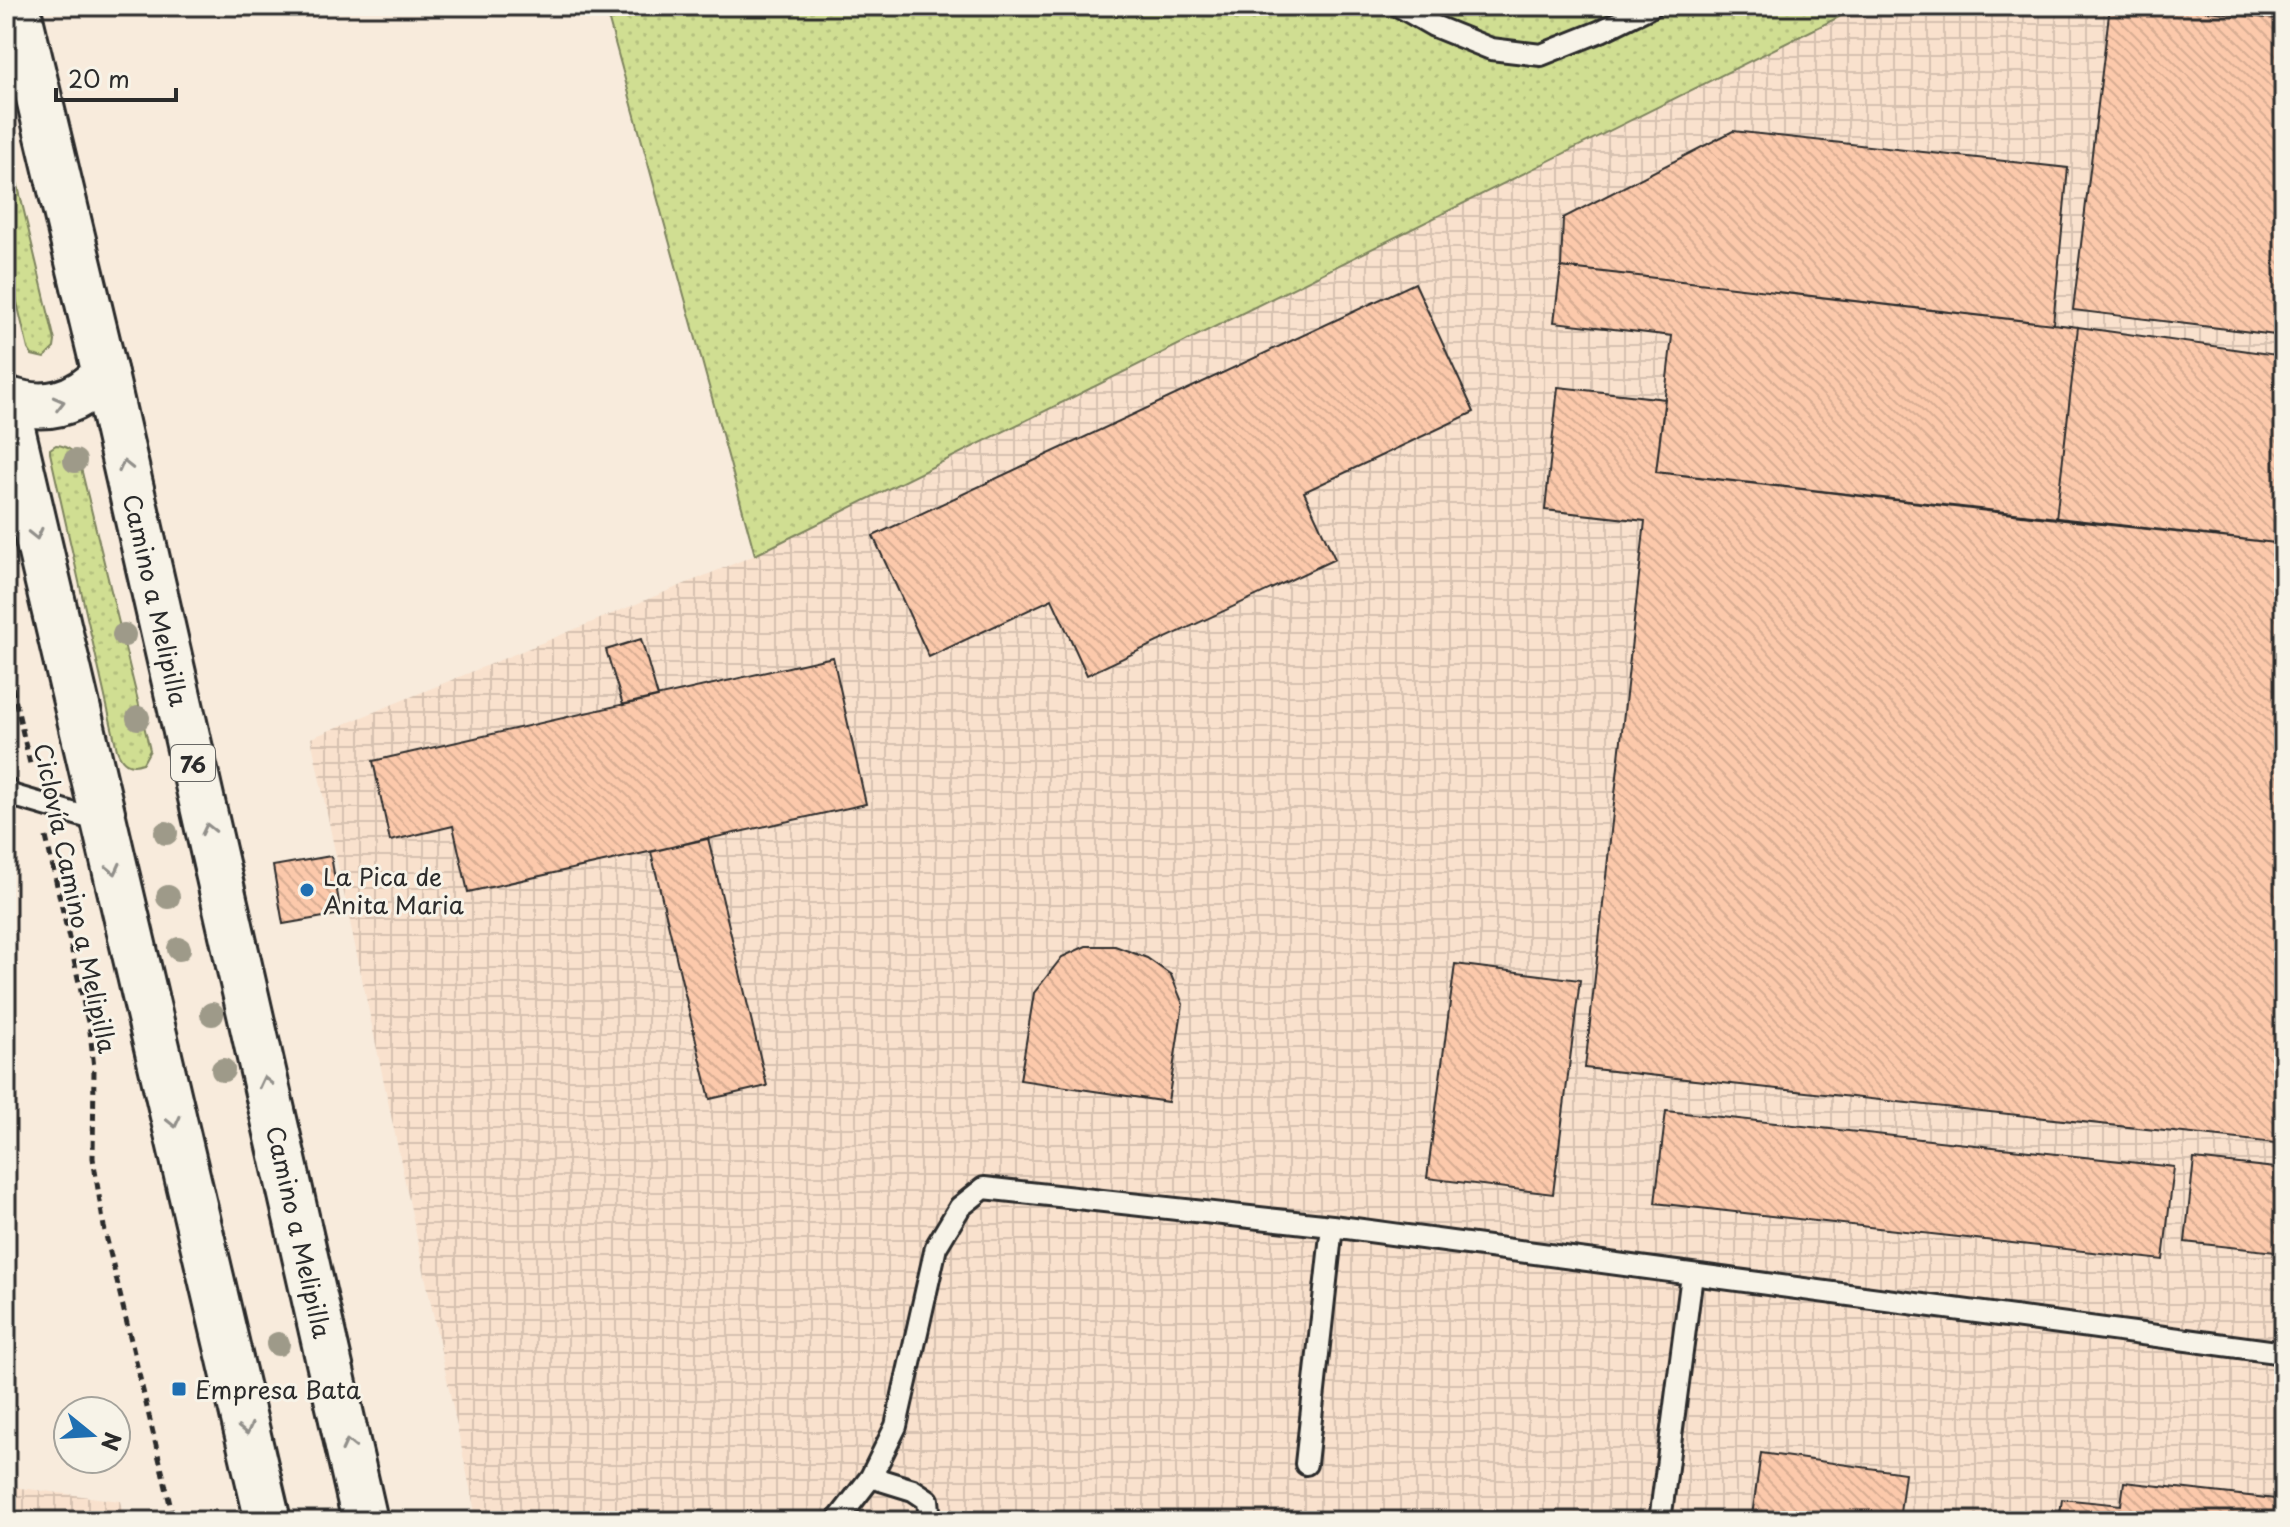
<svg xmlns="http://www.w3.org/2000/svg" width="2290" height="1527" font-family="'Playpen Sans',sans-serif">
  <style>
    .industrial { fill: url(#industrial-grid) }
    .grass { fill: url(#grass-dots); stroke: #7e845e; stroke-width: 2 }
    .building { fill: url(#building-back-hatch); stroke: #2b2b2b; stroke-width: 2 }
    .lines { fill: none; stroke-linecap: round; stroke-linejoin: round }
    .service-casing { stroke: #2b2b2b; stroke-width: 26 }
    .primary-casing { stroke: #2b2b2b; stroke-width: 50 }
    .path { stroke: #2b2b2b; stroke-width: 5; stroke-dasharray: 8 6; stroke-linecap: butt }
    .service { stroke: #f7f3e8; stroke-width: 20 }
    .primary { stroke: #f7f3e8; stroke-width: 44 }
    .tree { fill: #9e9a89 }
    .oneway { stroke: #918f8a }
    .poi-dot { fill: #1f6fb2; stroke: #f7f3e8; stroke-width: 3 }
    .labels { text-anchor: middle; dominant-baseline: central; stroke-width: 6; stroke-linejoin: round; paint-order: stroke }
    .shield { fill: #f7f3e8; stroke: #686764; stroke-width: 2 }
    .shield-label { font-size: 22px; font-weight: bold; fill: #2b2b2b }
    .street-label { font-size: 24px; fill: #2b2b2b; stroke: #f7f3e8 }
    .poi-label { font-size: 24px; fill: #2b2b2b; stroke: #f7f3e8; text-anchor: start }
  </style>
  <defs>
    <pattern id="industrial-grid" width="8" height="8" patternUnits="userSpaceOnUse" patternTransform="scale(2)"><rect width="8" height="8" fill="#f9e1cd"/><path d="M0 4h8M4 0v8" fill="none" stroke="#d6c1b0"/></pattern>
    <pattern id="grass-dots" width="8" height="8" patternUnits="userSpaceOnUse" patternTransform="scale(2)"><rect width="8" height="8" fill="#d0de92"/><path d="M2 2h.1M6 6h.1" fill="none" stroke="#b3bf7e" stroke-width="1.8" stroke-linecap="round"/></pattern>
    <pattern id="building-back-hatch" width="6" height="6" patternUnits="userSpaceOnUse" patternTransform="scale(2)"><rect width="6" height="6" fill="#fcc9ab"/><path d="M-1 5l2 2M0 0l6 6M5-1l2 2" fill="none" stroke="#d8ad93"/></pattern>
  </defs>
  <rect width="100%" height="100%" fill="#f8ebdc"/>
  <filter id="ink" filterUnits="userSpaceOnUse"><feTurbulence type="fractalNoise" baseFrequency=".0125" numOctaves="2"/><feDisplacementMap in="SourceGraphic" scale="16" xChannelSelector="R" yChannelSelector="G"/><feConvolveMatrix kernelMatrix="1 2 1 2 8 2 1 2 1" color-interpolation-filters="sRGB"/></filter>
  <g filter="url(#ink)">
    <path class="industrial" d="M1861,6H2284V1521H477L311,738L755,555Z
      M6,1486L120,1501L125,1521H6Z"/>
    <path class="grass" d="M605,6H1861L755,555Z
      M6,136L55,341L54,348L44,358L32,355L28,349L6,256Z
      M56,445C69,446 76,452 80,464L150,750L143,763C129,768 122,763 117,750L50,453V449Z"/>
    <path class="building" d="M2110,6H2166L2284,20V336L2073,310Z
      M1733,131L2068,168L2053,324L1561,267L1563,218Z
      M1561,267L2078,327L2056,519L1656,472L1672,336L1554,322Z
      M1415,283L1474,412L1304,492L1335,559L1087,675L1052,599L929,657L873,536Z
      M2078,327L2284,356V544L2056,519Z
      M1558,387L1665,399L1656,472L2284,544V1144L1585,1068L1645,521L1545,510Z
      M641,639L658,697L623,705L606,650Z
      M833,657L866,804L468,892L453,826L390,841L373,761Z
      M708,838L767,1086L710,1099L651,852Z
      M331,856L341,914L283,924L273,866Z
      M1086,946H1115L1147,958L1171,975L1183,1004L1168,1102L1020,1080L1034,993L1062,957Z
      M1455,964L1580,980L1553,1194L1427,1178Z
      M1666,1111L2174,1167L2163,1260L1655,1203Z
      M2194,1159L2284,1169V1253L2185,1242Z
      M1761,1453L1905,1473L1899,1521H1790L1752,1516Z
      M2124,1482L2284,1500V1521H2059L2062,1499L2121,1505Z"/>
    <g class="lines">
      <g class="service-casing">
        <path id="service" d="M1399,6L1434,26L1491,49L1541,55L1601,31L1652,6
          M6,788L11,795L103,822
          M1306,1464L1332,1226
          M871,1477L913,1490L928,1500L930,1521
          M837,1521L871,1477L896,1426L936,1247L960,1207L984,1188L1332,1226L2284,1353
          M1660,1521L1692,1275"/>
      </g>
      <g class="primary-casing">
        <g id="primary">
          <path id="s1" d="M17,6L105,374L365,1521"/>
          <path d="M6,399C45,413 77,404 105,374"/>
          <path d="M6,403L268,1521"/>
        </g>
      </g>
      <path class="path" d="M6,660L31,768
        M46,837L90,1031L94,1068L93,1158L104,1227L174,1521"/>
      <use href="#service" class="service"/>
      <use href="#primary" class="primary"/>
    </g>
    <g class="tree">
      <circle cx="75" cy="461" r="12"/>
      <circle cx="124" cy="635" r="12"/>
      <circle cx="138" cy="718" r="12"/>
      <circle cx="166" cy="833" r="12"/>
      <circle cx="168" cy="897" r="12"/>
      <circle cx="179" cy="949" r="12"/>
      <circle cx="212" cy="1014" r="12"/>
      <circle cx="223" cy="1070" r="12"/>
      <circle cx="278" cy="1344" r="12"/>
    </g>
    <defs><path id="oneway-chevron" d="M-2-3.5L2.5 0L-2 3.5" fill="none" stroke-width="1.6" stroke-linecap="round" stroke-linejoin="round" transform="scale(2)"/></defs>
    <g class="oneway">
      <use href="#oneway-chevron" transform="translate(59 403) rotate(-14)"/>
      <use href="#oneway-chevron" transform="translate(125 466) rotate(-103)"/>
      <use href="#oneway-chevron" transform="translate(36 534) rotate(77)"/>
      <use href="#oneway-chevron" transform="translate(208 829) rotate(-103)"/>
      <use href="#oneway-chevron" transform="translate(114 869) rotate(77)"/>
      <use href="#oneway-chevron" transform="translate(265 1082) rotate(-103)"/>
      <use href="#oneway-chevron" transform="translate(174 1122) rotate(77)"/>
      <use href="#oneway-chevron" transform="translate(246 1429) rotate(77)"/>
      <use href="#oneway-chevron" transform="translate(348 1445) rotate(-103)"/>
    </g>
  </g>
  <g class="poi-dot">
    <circle cx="307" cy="890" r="8"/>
    <rect x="171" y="1381" width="16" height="16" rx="4"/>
  </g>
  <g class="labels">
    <rect class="shield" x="171" y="745" width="44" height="36" rx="6"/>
    <g class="shield-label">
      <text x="193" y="763">76</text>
    </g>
    <g class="street-label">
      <text stroke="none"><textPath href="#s1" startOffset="610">Camino a Melipilla</textPath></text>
      <text transform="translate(76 898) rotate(78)">Ciclovía Camino a Melipilla</text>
      <text stroke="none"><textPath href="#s1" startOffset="1258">Camino a Melipilla</textPath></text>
    </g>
    <g class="poi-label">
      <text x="323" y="876">La Pica de<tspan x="323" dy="28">Anita Maria</tspan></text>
      <text x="195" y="1389">Empresa Bata</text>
    </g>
  </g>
  <rect width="2290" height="1527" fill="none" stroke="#f7f3e8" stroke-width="32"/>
  <rect x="16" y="16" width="2258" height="1495" fill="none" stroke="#2b2b2b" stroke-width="3" filter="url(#ink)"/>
  <g transform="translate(92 1435) rotate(108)"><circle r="38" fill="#f7f3e8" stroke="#a5a39c" stroke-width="2"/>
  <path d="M0-6L14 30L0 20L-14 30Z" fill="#1f6fb2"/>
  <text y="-12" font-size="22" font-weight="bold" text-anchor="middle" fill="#2b2b2b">N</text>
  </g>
  <path d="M56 88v12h120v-12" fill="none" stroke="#2b2b2b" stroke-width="4"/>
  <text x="68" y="88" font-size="24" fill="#2b2b2b" stroke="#f7f3e8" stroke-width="6" paint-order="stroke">20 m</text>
</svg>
